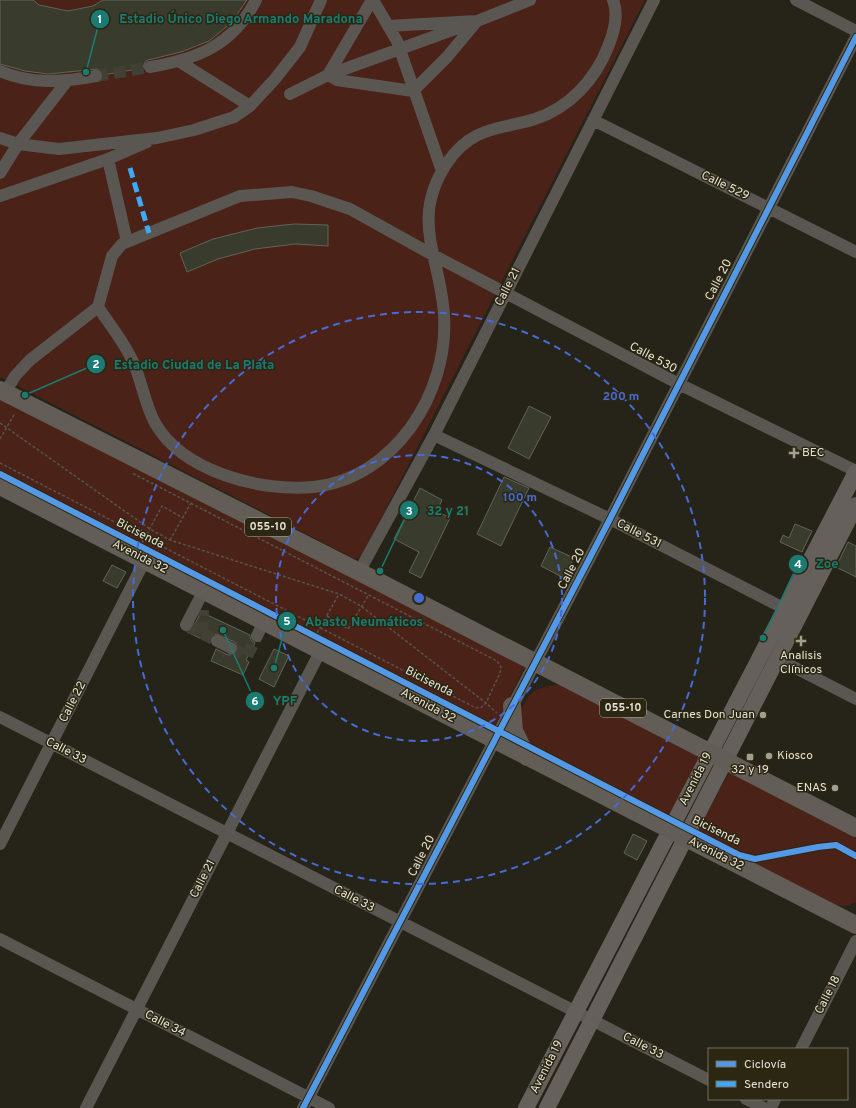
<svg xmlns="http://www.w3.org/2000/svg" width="856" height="1108" font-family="Overpass,sans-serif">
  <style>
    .green { fill: #4a2217 }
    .building { fill: #393c2d; stroke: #616358 }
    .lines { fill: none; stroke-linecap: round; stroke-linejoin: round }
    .minor-tunnel { stroke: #424034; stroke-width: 12; stroke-dasharray: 12 6; stroke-linecap: butt }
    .path { stroke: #56544e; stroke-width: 1.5; stroke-dasharray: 3 2; stroke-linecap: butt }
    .minor { stroke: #5a5753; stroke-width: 12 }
    .major { stroke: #65605b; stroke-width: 16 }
    .highway { stroke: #625d56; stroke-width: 18 }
    .quiet { stroke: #3fa9f5; stroke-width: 5; stroke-dasharray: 10 5; stroke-linecap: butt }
    .cycleway-casing { stroke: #2c2712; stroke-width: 8 }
    .cycleway { stroke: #5399e6; stroke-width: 6 }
    .ring { fill: none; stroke: #456bd7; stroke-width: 2; stroke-dasharray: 7 5 }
    .poi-dot { fill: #a19f92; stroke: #2c2712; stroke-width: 1.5 }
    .labels { text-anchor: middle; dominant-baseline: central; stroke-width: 3; stroke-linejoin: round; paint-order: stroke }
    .shield { fill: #2c2712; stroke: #aca99a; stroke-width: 1 }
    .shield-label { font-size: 11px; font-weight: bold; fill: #e3e1d4 }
    .street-label { font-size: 12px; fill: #e3e1d4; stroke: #2c2712 }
    .poi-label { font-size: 12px; fill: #e3e1d4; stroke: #2c2712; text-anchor: start }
    .centre { fill: #456bd7; stroke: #2c2712; stroke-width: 2 }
    .ring-label { font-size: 12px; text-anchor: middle; font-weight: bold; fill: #456bd7; stroke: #2c2712; stroke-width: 3; stroke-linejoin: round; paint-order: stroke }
    .leader { fill: none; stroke: #1a7b73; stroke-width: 1.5 }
    .callout-dot { fill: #1a7b73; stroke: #2c2712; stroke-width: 1.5 }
    .mark-label { font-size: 12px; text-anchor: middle; font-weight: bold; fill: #fff }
    .callout-label { font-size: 13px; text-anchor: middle; font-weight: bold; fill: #1a7b73; stroke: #2c2712; stroke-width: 3; stroke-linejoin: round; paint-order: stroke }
  </style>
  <rect width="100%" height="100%" fill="#262418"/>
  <path class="green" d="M0,0H645L362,556L355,559L0,377Z
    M0,395L526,664L493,730L0,478Z
    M564,684L703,756L670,821L529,749L518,715C531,689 534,688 564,684Z
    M730,770L856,833V902L846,906L833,905L696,834Z"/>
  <path class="building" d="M0,0H33L39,5L68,11L93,6L103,0H247L231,23L209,41L181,52L148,60L145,62L143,68L103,75L98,69L48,74L25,71L0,64Z
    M294,224L328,225V246L295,244L255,249L218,259L187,272L180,253L213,239L257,228Z
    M529,406L551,417L529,459L508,448Z
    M504,477L529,488L501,546L477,534Z
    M420,488L442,500L437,511L450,518L421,578L409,572L419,552L394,539Z
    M795,524L812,531L802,552L780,542L783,535L789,538Z
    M848,542L856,546V577L836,567Z
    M550,547L574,558L564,578L541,566Z
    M112,565L126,572L117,588L103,581Z
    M201,612L250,635L251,640L255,643L246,660L249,662L243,675L211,661L216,649L228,655L235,654L238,648L235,642L216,634L211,637L210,643L187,632L193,628Z
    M274,649L289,656L274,687L259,679Z
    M633,834L647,841L637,860L624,853Z"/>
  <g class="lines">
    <path class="minor-tunnel" d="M96,76L150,67
      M186,625L217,641
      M202,634L203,610
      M231,648L247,656L257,636"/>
    <path class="path" d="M0,423L150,529L170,540L339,594L361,606L486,703L497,713
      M0,439L15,413
      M0,463L476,708L482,707L486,703L500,673L501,667L497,661L132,473
      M170,540L191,503
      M142,543L162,506L183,518
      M327,616L348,629L368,596
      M317,633L339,594"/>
    <path class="minor" d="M372,0L328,75L337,80L413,91L447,57L477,21L388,26
      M373,0L397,41L442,171
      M796,0L856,31
      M180,62L250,106
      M150,67C198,59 233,45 256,0
      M0,71C31,85 64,82 96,76
      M290,94L328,75L477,21L530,0
      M593,120L856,252
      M0,138L18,144L59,149L157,138L194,130L234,117L250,106L275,79L300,47L321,0
      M108,159L127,242
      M0,173L18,144L67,81
      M0,196L108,159L147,142
      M98,307C110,325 125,343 134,364C142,383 145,404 155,423C183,472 261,492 313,487C394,479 449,393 444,316C441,257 409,220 447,163C472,126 499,130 535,119C569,108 595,80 608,47C614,32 619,15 613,0
      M5,393L15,376L30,360L98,307L112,256L122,244L240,196L292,192L311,196L350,209L433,255L679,384L856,471
      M434,435L610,519L793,613
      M359,572L434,435L654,0
      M186,625L204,590
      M257,636L264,621
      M217,641L231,648
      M778,659L856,699
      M0,717L709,1080
      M0,844L145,560
      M0,939L329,1108
      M801,1049L856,941
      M746,1099L764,1108
      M86,1108L321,650
      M303,1108L610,519L856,37
      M771,1108L775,1099"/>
    <path class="major" d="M526,1108L856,472
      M547,1108L856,505"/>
    <path class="highway" d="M0,390L383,584L856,828
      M0,486C286,632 571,779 856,925
      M512,706L514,731L527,757"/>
    <path class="quiet" d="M130,168L149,233"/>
    <g class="cycleway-casing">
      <path id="cycleway" d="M0,474L739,855L755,859L818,847L836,845L856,856
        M303,1108L610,519L856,37"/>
    </g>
    <use href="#cycleway" class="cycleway"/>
  </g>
  <g class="ring">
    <circle cx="419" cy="598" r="143"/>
    <circle cx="419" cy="598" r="286"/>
  </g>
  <g class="poi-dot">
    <path d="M792 447h4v4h4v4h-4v4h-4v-4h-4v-4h4z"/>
    <path d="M799 635h4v4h4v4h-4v4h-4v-4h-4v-4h4z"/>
    <circle cx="763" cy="715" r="4"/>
    <circle cx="769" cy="756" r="4"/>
    <rect x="746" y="753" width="8" height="8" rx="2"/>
    <circle cx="835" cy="788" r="4"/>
  </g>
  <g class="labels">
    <g class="shield">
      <rect x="245" y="518" width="46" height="18" rx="3"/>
      <rect x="600" y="699" width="46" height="18" rx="3"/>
    </g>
    <g class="shield-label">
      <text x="268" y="527">055-10</text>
      <text x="623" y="708">055-10</text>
    </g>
    <g class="street-label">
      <text transform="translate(725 186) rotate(26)">Calle 529</text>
      <text transform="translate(719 280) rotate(-63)">Calle 20</text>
      <text transform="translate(508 287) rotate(-63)">Calle 21</text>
      <text transform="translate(653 358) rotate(28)">Calle 530</text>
      <text transform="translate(140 534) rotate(27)">Bicisenda</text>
      <text transform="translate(639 534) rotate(27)">Calle 531</text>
      <text transform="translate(140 557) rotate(27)">Avenida 32</text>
      <text transform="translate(572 569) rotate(-63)">Calle 20</text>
      <text transform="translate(429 682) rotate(27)">Bicisenda</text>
      <text transform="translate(73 702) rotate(-63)">Calle 22</text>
      <text transform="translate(428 706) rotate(28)">Avenida 32</text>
      <text transform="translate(66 751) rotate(27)">Calle 33</text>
      <text transform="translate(696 779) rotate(-63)">Avenida 19</text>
      <text transform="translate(716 831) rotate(26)">Bicisenda</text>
      <text transform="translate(716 854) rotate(27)">Avenida 32</text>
      <text transform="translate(422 856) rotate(-63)">Calle 20</text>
      <text transform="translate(203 879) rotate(-63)">Calle 21</text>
      <text transform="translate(354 899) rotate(27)">Calle 33</text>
      <text transform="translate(828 995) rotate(-63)">Calle 18</text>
      <text transform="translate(165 1024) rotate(27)">Calle 34</text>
      <text transform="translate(643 1046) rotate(27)">Calle 33</text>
      <text transform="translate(547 1067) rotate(-63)">Avenida 19</text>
    </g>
    <g class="poi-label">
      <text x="802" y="453">BEC</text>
      <text x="801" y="656" text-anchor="middle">Analisis<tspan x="801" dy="14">Clínicos</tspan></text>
      <text x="755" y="715" text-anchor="end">Carnes Don Juan</text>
      <text x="777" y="756">Kiosco</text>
      <text x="750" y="770" text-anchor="middle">32 y 19</text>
      <text x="827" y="788" text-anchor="end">ENAS</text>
    </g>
  </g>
  <circle cx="419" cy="598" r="6" class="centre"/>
  <g class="ring-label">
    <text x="621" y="400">200 m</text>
    <text x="520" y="501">100 m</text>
  </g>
  <path class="leader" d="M86 72L100 19M25 395L96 364M380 571L409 510M763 638L798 564M274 668L287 621M223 630L255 701"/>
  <g class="callout-dot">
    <circle cx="86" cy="72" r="4"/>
    <circle cx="25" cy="395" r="4"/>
    <circle cx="380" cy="571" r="4"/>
    <circle cx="763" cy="638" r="4"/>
    <circle cx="274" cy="668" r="4"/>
    <circle cx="223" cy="630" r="4"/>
    <circle cx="100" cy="19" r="10"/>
    <circle cx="96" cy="364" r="10"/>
    <circle cx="409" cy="510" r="10"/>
    <circle cx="798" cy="564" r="10"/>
    <circle cx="287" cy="621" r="10"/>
    <circle cx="255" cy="701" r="10"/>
  </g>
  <g class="mark-label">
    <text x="100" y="23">1</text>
    <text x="96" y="368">2</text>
    <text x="409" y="515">3</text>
    <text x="798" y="568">4</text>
    <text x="287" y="625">5</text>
    <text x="255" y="705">6</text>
  </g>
  <g class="callout-label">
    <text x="241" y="23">Estadio Único Diego Armando Maradona</text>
    <text x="194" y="369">Estadio Ciudad de La Plata</text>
    <text x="448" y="515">32 y 21</text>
    <text x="827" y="568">Zoe</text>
    <text x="364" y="626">Abasto Neumáticos</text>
    <text x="285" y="705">YPF</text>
  </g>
  <rect x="708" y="1048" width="140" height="52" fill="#2c2712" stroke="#757160"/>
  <rect x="716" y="1061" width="20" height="6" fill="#5399e6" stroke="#757160"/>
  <text x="744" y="1068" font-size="12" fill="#e3e1d4">Ciclovía</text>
  <rect x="716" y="1081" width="20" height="6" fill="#3fa9f5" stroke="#757160"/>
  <text x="744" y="1088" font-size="12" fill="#e3e1d4">Sendero</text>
</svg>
